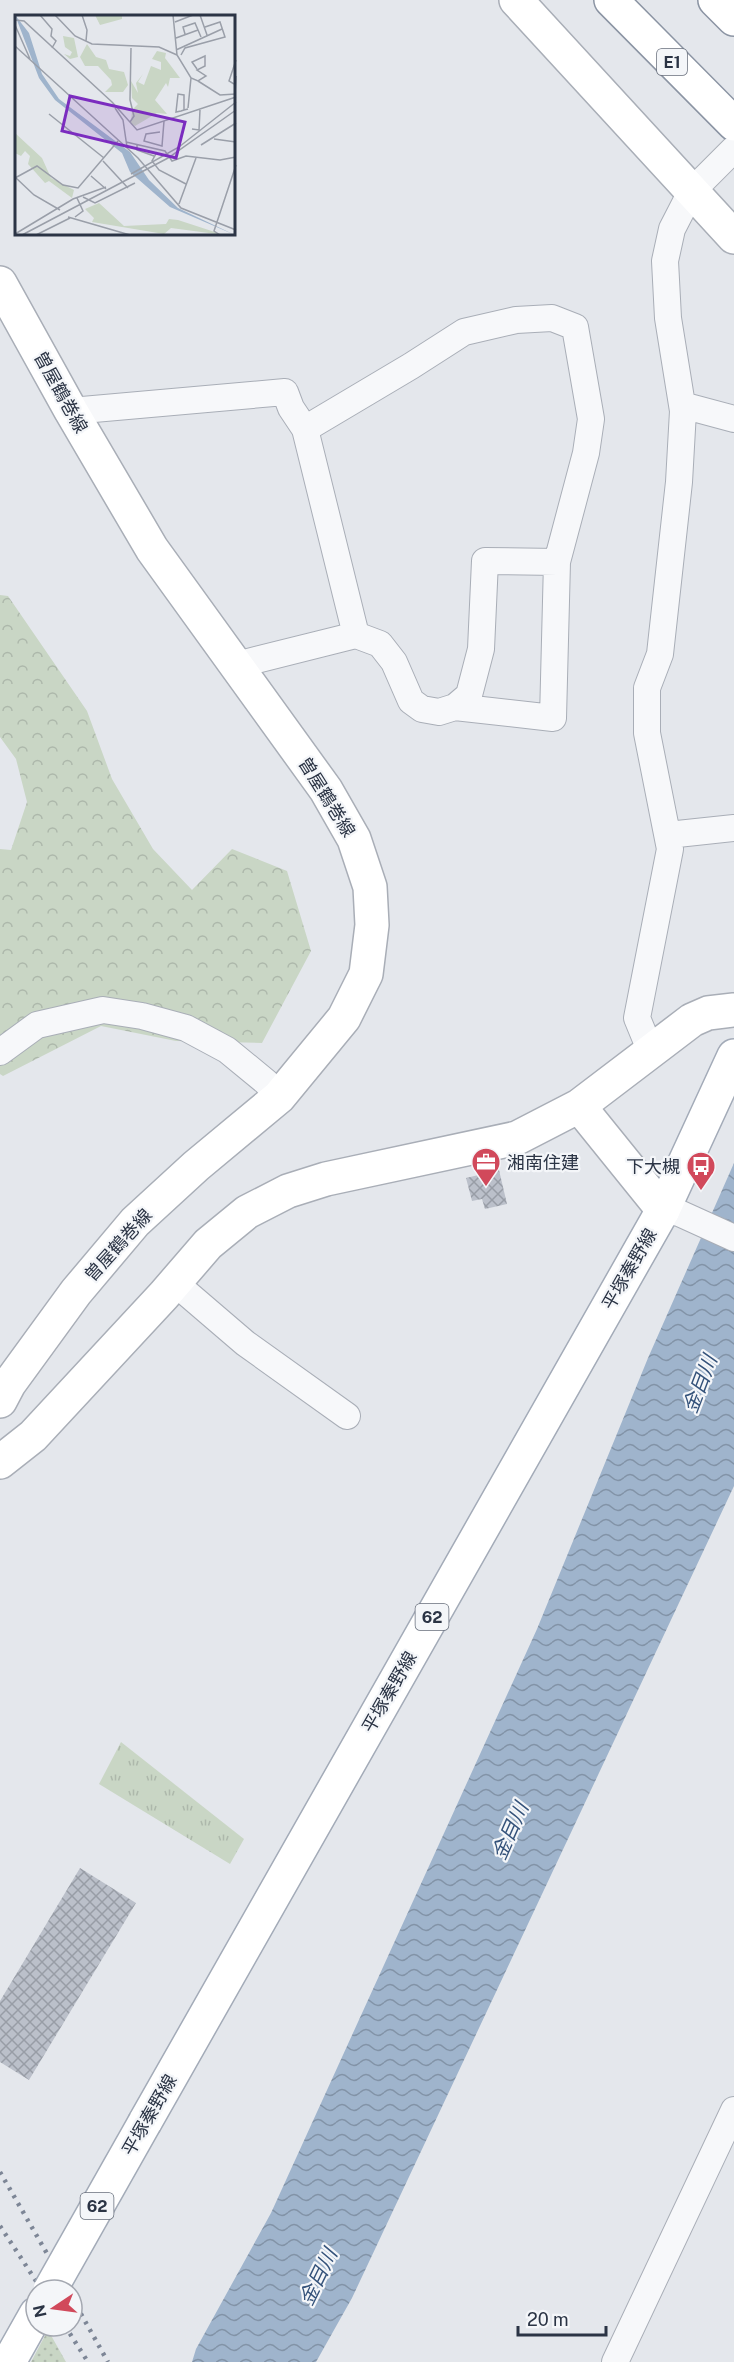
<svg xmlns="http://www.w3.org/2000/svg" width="734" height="2362" font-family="'Public Sans','Noto Sans JP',sans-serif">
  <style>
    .grass { fill: url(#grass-dots) }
    .forest { fill: url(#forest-crowns) }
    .park { fill: url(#park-tufts) }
    .water { fill: url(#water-waves) }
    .building { fill: url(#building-cross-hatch) }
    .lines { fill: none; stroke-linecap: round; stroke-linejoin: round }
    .street-casing { stroke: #a9aeb7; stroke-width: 28 }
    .secondary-casing { stroke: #a9aeb7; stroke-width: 36 }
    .primary-casing { stroke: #a3abb8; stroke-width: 36 }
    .highway-casing { stroke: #8b94a3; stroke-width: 36 }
    .street { stroke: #f7f8fa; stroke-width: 26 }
    .secondary { stroke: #fff; stroke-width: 33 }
    .primary { stroke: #fff; stroke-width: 33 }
    .highway { stroke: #fff; stroke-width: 33 }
    .rail { stroke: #7d8696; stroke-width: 4.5; stroke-dasharray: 3 6; stroke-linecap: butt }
    .primary-bridge-casing { stroke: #a3abb8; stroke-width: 36; stroke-linecap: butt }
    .primary-bridge { stroke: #fff; stroke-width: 33 }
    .labels { text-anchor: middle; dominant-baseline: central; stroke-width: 4.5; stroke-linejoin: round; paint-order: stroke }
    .shield { fill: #f4f6f9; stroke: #676e7b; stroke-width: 1.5 }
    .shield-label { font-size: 16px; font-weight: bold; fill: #2b3445 }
    .street-label { font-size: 18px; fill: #2b3445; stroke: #f4f6f9 }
    .poi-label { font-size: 18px; fill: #2b3445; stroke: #f4f6f9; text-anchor: start }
    .water-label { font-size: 20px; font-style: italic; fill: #34527a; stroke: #f4f6f9 }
    .inset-road { fill: none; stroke: #9a9fa9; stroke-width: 1.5 }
    .view { fill: #7b2cbf; fill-opacity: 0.15; stroke: #7b2cbf; stroke-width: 3 }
    .inset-edge { fill: none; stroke: #2b3445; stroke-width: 3 }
  </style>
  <defs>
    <pattern id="grass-dots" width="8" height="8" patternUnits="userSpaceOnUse" patternTransform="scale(1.5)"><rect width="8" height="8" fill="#c9d6c5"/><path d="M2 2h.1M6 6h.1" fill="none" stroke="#adb8ab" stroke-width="1.8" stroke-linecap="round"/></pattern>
    <pattern id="forest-crowns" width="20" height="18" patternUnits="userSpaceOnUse" patternTransform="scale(1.5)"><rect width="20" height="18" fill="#c9d6c5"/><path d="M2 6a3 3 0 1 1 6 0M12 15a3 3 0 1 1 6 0" fill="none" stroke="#adb8ab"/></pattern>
    <pattern id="park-tufts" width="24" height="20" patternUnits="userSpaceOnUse" patternTransform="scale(1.5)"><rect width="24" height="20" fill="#c9d6c5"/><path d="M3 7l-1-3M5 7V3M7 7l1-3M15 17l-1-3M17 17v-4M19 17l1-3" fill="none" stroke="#adb8ab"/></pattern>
    <pattern id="water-waves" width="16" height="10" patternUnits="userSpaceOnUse" patternTransform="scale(1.5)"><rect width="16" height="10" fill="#9fb4cc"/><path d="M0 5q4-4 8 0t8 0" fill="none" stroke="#8293a7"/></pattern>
    <pattern id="building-cross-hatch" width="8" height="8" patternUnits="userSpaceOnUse" patternTransform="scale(1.5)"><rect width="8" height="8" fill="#bbc0ca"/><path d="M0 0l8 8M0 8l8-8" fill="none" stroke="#989da6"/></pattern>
  </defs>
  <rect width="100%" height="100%" fill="#e4e7ec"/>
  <path class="grass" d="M48,2330L66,2362H31Z"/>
  <path class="forest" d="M0,595L8,596L87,711L112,779L153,849L192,890L232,849L287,871L311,951L262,1043L176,1041L101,1026L3,1076L0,1074V849L11,850L27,802L16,759L0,737Z"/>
  <path class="park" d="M121,1742L244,1839L230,1864L99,1784Z"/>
  <path class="water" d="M734,1163V1486L352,2298L316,2362H192L196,2349L271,2213L537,1629L648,1358Z"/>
  <path class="building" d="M499,1170L507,1204L485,1209L482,1199L472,1201L466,1178Z
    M80,1868L136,1903L29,2080L0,2062V2001Z"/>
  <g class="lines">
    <g class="street-casing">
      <path id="street" d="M682,405L734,419
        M71,411L285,392L291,408L305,429L356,635
        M236,665L356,635L380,644L394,662L411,701L422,709L439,712L455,707L553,718L557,562L586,453L591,419L575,327L552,318L516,320L464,332L411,366L305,429
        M455,707L469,695L481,649L485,561L557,562
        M668,835L734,828
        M0,1052L37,1025L103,1010L142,1016L186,1028L227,1050L266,1082L279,1097
        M651,1052L637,1018L670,849L647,733V688L660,654L679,482L683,411L668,318L665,261L672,229L691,192L734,149
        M663,1210L679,1213L734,1238
        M175,1283L245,1343L347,1416
        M615,2362L734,2110"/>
    </g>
    <g class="secondary-casing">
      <path id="secondary" d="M516,0L734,237
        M0,283L71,411L152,549L326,790L354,839L370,887L372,925L366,974L344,1018L279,1097L196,1166L135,1222L76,1292L9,1384L0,1401
        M579,1106L663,1210
        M0,1462L33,1436L164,1295L208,1244L247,1212L288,1191L326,1179L517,1138L579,1106L692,1020L708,1013L734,1010"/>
    </g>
    <g class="primary-casing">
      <path id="primary" d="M145,2122L663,1210L734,1056
        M9,2362L36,2314"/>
    </g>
    <g class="highway-casing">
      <path id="highway" d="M611,0L734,124
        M715,0L734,19"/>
    </g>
    <use href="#street" class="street"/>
    <use href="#secondary" class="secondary"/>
    <use href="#primary" class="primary"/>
    <use href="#highway" class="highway"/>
    <path class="rail" d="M0,2172L68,2290
      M0,2226L42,2290
      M72,2298L108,2362
      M65,2326L88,2362"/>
    <g class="primary-bridge-casing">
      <path id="primary-bridge" d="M50,2290L145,2122"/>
    </g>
    <use href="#primary-bridge" class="primary-bridge"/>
  </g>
  <defs>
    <g id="office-pin" transform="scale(1.5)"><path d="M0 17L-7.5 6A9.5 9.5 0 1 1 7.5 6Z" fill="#d1495b" stroke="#f4f6f9"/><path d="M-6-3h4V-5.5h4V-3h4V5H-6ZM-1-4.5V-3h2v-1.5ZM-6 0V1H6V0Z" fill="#fff"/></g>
    <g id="bus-pin" transform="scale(1.5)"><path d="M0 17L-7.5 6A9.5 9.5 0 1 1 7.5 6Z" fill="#d1495b" stroke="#f4f6f9"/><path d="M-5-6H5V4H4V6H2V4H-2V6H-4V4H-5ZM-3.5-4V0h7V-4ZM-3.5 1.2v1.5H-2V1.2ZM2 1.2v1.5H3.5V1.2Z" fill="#fff"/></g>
  </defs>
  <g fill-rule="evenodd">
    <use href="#office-pin" x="486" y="1162"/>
    <use href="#bus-pin" x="701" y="1166"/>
  </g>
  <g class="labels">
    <g class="shield">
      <rect x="657" y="49" width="30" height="26" rx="4.5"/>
      <rect x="415.5" y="1604" width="33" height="26" rx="4.5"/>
      <rect x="80.5" y="2193" width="33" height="26" rx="4.5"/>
    </g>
    <g class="shield-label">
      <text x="672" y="62">E1</text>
      <text x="432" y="1617">62</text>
      <text x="97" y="2206">62</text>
    </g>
    <g class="street-label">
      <text transform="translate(61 392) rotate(61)">曽屋鶴巻線</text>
      <text transform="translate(327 797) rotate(58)">曽屋鶴巻線</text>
      <text transform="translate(118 1245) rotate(-48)">曽屋鶴巻線</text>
      <text transform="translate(629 1269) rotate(-60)">平塚秦野線</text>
      <text transform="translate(389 1692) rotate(-60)">平塚秦野線</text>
      <text transform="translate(149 2115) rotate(-60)">平塚秦野線</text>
    </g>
    <g class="poi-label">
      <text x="507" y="1162">湘南住建</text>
      <text x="680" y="1166" text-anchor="end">下大槻</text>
    </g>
    <g class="water-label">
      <text transform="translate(700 1384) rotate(-69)">金目川</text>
      <text transform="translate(510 1831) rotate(-66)">金目川</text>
      <text transform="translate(318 2277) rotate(-64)">金目川</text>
    </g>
  </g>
  <g transform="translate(15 15)">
    <rect width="220" height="220" fill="#e4e7ec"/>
    <path d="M80,0H107V4L85,10ZM48,21L59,23L63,42L55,44L49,39L55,41L57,37L50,32ZM72,29L81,42L91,45L94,54L109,57L113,70L108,77H90L97,70L96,65L83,51H70L65,42ZM142,36L151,38L150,43L165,63H155L153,72L151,68L140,85L152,99L142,98L120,111L116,108L117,95L123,89L117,83L116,66L123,78L121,68L128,59L123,67L129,70L136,51L146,55V47L137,44ZM0,118L27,143L36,163L59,175L57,183L34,166L30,168L13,149L15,141L10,136L6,141L0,138ZM84,188L109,211L151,209L154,204L163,205L209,220L156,213L149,219L77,207L79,203L70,194Z" fill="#c9d6c5"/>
    <path d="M0,0L14,18L27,59L44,84L115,137L134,165L163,193L220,220L155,192L115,157L107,138L40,85L24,63Z" fill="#9fb4cc"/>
    <path class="inset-road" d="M25,0L37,14L36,21L41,26L37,33M40,0L60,21L77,29L144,32L162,40M67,0L72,15L71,26M158,0L162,40L176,63L183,66L191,61L182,55L190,51V41L177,47L182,54M185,0L192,20M0,5L9,6L97,87M160,7L178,0M0,10L15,44M170,19L168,12L180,8L186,22M161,23L183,15M0,31L123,143L166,193L221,215M161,35L207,14M166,40L170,33L210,22L205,7L190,12M183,66L205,80L221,79M219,69L214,66L221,45M220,79L221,61M97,87L122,115L221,82M100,93L108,105L112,132M173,93L176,63M169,95V80L163,79L161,97L166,96L169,95L173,94M34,99L89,143M115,107L119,101L115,85L116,33M177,114L184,115L185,95M145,117L131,119L129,126L147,131L149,106M199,124L221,127M111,127L150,136L157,146L171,141L205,145L221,142M122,130V135L139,141M186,130L221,108M142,137L137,146L144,155L171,169M88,146L113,173M116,159L164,132L221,87M76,161L91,174M0,162L19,180L45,195M0,163L22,151L48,170L63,173L103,126M68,182L80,188L120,168M164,189L181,143M53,202L115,220M60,202L68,196L62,183M0,219L58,184L91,172M7,220L153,143L221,95M21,220L55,203M205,220L199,216L221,150"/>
    <path class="view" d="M55,81L170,107L161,143L47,116Z"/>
    <rect width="220" height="220" class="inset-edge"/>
  </g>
  <g transform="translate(54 2308) rotate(257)"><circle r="28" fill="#f4f6f9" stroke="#a4a8b1" stroke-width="1.5"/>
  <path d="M0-4.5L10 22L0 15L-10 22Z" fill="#d1495b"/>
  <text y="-9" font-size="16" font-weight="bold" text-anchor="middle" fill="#2b3445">N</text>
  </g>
  <path d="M518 2326v9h88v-9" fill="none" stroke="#2b3445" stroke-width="3"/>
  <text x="527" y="2326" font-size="18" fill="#2b3445" stroke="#f4f6f9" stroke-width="4.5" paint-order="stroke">20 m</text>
</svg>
